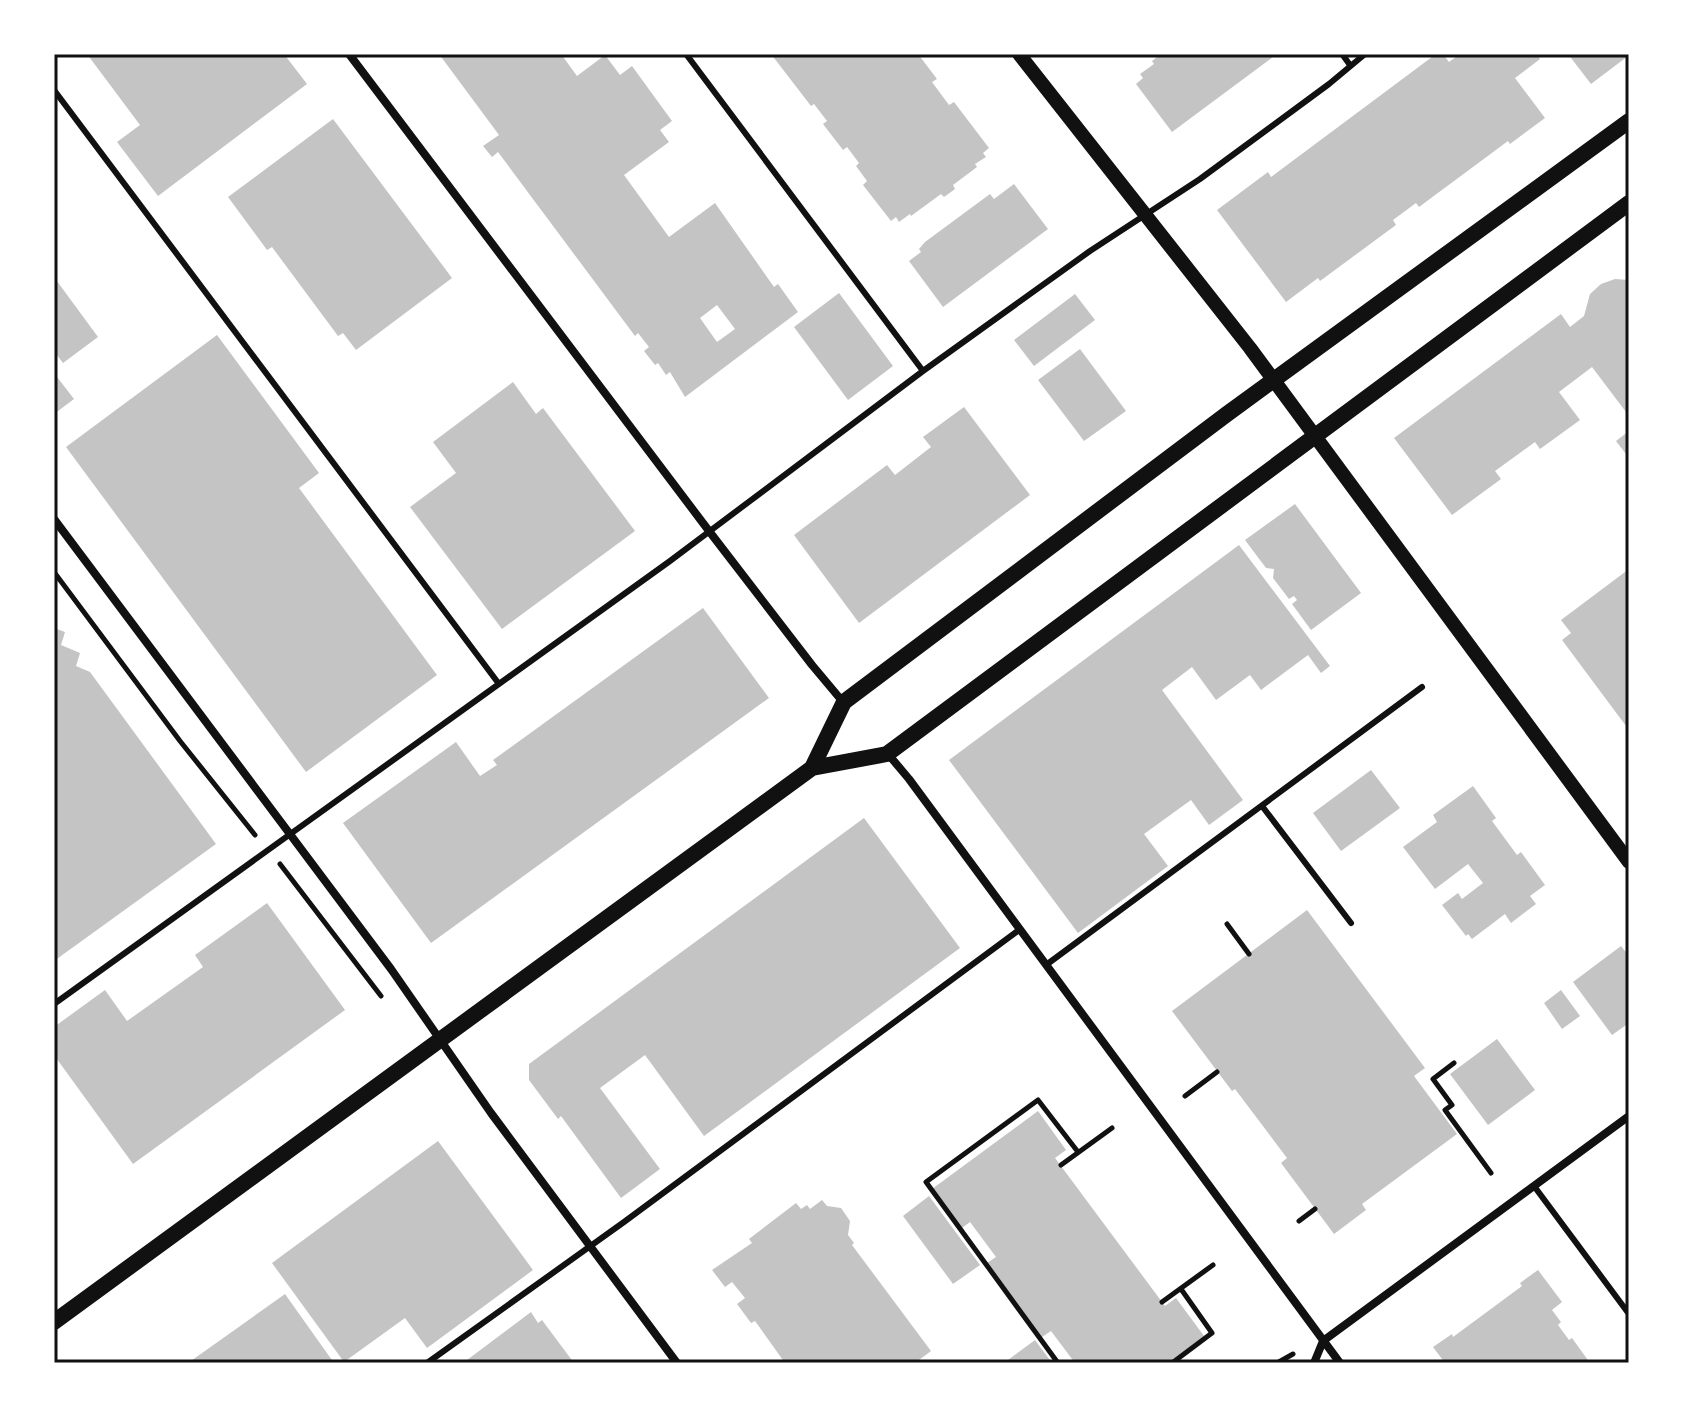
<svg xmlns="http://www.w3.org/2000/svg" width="1683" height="1417" font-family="Karla,sans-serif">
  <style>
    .building { fill: #c4c4c4; fill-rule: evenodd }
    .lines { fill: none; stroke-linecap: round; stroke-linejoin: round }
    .path { stroke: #111; stroke-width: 5 }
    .service { stroke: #111; stroke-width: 6 }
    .minor { stroke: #111; stroke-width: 8 }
    .tertiary { stroke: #111; stroke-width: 14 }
    .secondary { stroke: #111; stroke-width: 16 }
    .neatline { fill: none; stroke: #111; stroke-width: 3 }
  </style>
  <rect width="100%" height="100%" fill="#fff"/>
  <path class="building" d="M87,54H284L307,84L158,196L117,142L140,125Z
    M439,54H561L577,76L605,55L620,75L632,66L672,121L660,130L669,142L624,175L669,237L715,203L774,287L778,284L798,312L685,397L670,372L666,375L658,363L655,365L644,351L649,347L638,333L635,336L498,152L492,157L483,146L499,135ZM717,305L735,329L717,342L700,318Z
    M771,54H911L912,56L918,54L937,79L932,82L949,105L954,102L989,148L983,153L986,157L975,164L977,167L953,185L955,189L944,197L941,194L911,216L910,214L899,222L896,217L891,221L863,185L867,181L856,166L859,163L847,147L843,150L823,124L827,121L814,104L811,106Z
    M1161,54H1277L1172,132L1136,84L1143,78L1140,74L1154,64L1152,61Z
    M1436,54H1443L1449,62L1460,54H1537L1540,59L1515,78L1545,118L1510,144L1508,141L1419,207L1416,203L1393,220L1396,225L1320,281L1318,278L1286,302L1217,210L1268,172L1271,177Z
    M1568,54H1626L1628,56L1591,84Z
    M333,119L452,278L356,350L343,333L338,336L272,247L267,250L228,197Z
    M1014,184L1048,229L943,307L909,261L921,252L919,249L925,242L990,194L994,199Z
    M54,277L98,337L63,363L54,351Z
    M1615,279L1629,280V416L1592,367L1559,392L1580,420L1540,449L1535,442L1495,471L1501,479L1452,515L1394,438L1561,314L1570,327L1584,316L1590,294L1601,284Z
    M839,293L893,366L848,400L794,327Z
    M1075,294L1095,320L1034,366L1014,340Z
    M217,335L319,473L299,488L437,675L306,772L66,447Z
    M1080,349L1126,411L1084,441L1038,380Z
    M54,373L74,399L54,414Z
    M513,382L536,414L543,408L635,531L502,629L410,507L456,473L433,442Z
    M964,407L1030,495L859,623L794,535L887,465L895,475L931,447L923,437Z
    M1629,431V458L1616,441Z
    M1295,504L1361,593L1311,630L1292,604L1297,600L1294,596L1289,599L1273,578L1274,569L1266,568L1245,540Z
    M1239,545L1330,666L1321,673L1308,655L1261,690L1250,675L1216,700L1192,667L1162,690L1243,800L1209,825L1191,800L1144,834L1168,866L1078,933L949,760Z
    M1629,569V730L1562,640L1571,633L1561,620Z
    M703,608L769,698L431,943L343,823L456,742L480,776L497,765L493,760Z
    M54,628L65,632L61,645L80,653L76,666L90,672L216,844L54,961Z
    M1371,770L1400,808L1341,851L1313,813Z
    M1473,786L1496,818L1492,821L1517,855L1521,852L1545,885L1530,896L1536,904L1511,923L1505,914L1472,939L1468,934L1466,936L1442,905L1458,893L1462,899L1483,883L1468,864L1435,889L1403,847L1437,822L1433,815Z
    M864,818L960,948L704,1136L645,1055L600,1088L660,1169L621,1198L561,1116L558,1119L529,1080V1064Z
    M267,903L345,1010L133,1164L54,1055V1027L105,990L127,1021L203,967L195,955Z
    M1307,910L1425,1068L1414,1076L1457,1134L1362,1204L1366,1210L1334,1234L1281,1163L1287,1158L1235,1089L1232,1091L1172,1011Z
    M1621,946L1629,956V1023L1612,1035L1573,982Z
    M1561,990L1580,1016L1562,1029L1544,1003Z
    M1497,1039L1535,1090L1488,1125L1450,1074Z
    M1038,1111L1066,1150L1055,1158L1165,1306L1176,1298L1204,1336L1168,1363H1075L1051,1331L1042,1337L987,1263L996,1257L970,1222L962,1228L932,1189Z
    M438,1141L533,1270L427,1348L405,1318L344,1362L272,1263Z
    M929,1196L980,1265L953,1284L903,1216Z
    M822,1200L827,1206L841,1208L850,1221L848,1235L854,1243L852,1245L931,1351L915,1363H785L755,1321L751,1323L737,1304L745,1298L732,1282L725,1287L712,1270L752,1243L749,1239L796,1203L801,1209L807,1205L810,1209Z
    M1538,1270L1562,1302L1552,1310L1561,1322L1558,1325L1569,1340L1572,1338L1590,1363H1445L1433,1347L1452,1334L1453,1337L1522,1286L1520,1283Z
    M285,1294L334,1363H188Z
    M531,1312L538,1323L542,1320L574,1363H463Z
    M1035,1340L1052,1363H1010L1008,1360Z"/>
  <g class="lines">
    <path class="path" d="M54,572L180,741L255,835
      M280,864L381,996
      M1227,924L1249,954
      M1454,1063L1433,1079L1452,1105L1445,1110L1491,1173
      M1185,1096L1217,1072
      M1061,1165L1112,1128
      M1299,1221L1315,1209
      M1162,1302L1213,1265
      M1058,1363L926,1182L1038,1100L1078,1152
      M1172,1363L1212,1333L1181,1289
      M1277,1363L1293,1354"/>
    <path class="service" d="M686,54L923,371
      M1342,54L1350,65
      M54,90L499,684
      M1262,806L1351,923
      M1046,965L1422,687
      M54,1004L670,561L923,371L1090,251L1200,179L1329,84L1365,54
      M1534,1186L1629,1314
      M427,1363L624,1222L1019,930"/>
    <path class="minor" d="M349,54L709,531L812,665L843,702
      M54,519L391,969L491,1113L677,1363
      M888,754L909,779L1340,1363
      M1314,1363L1323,1341L1629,1116"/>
    <path class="tertiary" d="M1019,54L1250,348L1629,862"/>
    <path class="secondary" d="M812,768L844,702L1227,414L1629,121
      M54,1322L812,768L887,754L1629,203"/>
  </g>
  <rect width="1683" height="1417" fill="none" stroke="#ffffff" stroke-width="112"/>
  <rect x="56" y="56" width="1571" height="1305" class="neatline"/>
</svg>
